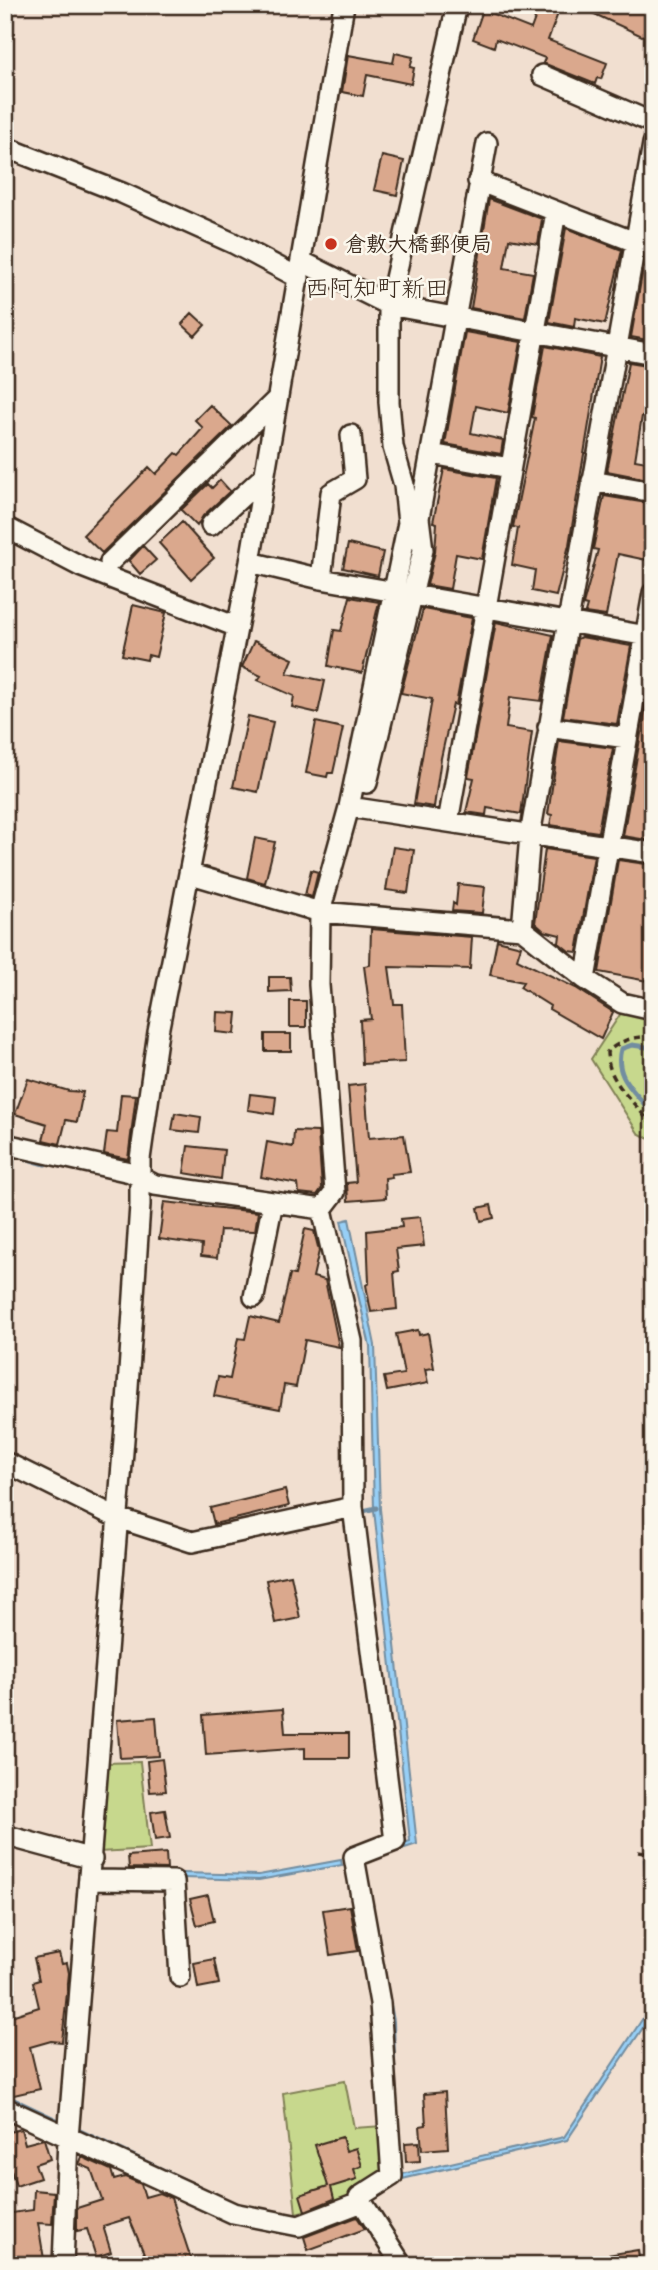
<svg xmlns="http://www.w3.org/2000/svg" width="658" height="2270" font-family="'Balsamiq Sans','Klee One',sans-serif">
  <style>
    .green { fill: #c7d88d; stroke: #818156; stroke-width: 2 }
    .water { fill: #97cff6; stroke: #728da0; stroke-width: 2 }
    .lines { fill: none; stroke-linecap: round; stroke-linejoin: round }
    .stream { stroke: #728da0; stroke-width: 5 }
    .building { fill: #daa88d; stroke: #3b2a1e; stroke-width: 2 }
    .street-casing { stroke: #3b2a1e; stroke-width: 24 }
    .path { stroke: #3b2a1e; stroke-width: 3.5; stroke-dasharray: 7 5; stroke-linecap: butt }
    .street { stroke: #fbf7ec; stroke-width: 19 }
    .poi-dot { fill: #c8321e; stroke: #fbf7ec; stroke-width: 2.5 }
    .labels { text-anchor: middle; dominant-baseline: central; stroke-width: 5; stroke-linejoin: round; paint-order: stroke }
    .poi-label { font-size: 21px; font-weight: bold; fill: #3b2a1e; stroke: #fbf7ec; text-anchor: start }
    .quarter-label { font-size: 24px; fill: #3b2a1e; stroke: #fbf7ec }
  </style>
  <rect width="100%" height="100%" fill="#f1dfd0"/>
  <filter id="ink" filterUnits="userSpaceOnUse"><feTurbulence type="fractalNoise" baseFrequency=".0143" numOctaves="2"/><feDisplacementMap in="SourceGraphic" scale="14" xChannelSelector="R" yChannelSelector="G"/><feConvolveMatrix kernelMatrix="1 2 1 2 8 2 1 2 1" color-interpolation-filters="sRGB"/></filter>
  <g filter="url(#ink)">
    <path class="green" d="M623,1010L653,1014V1141L638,1133L591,1059Z
      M140,1762L150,1849L99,1852L105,1763Z
      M345,2081L354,2128L383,2126L386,2172L354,2198L296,2213L283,2093Z"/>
    <path class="water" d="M349,1219L375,1345L380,1509L417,1844L365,1861L394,2021L398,2175L564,2137L653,2003V2013L567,2140L394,2181L368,2199L302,2223L239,2212L5,2100V2094L240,2205L302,2217L366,2195L392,2178L386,2022L359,1858L410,1841L374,1510L370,1346L341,1221Z
      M341,1860L342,1865L259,1880L105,1876L106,1871L259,1875Z
      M644,1860L652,1862L653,1948Z"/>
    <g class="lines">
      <path class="stream" d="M653,1048L632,1045L621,1049C613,1079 638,1093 653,1115
        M21,1157L45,1164
        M359,1512L376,1508"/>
    </g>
    <path class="building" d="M540,5L560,8L548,40L607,63L601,79L597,78L595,84L543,63L545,58L496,39L494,47L473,39L483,10L531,29Z
      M575,5H651L648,13L653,15V20L647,35L642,36Z
      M395,53L413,57L410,67L414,68L411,84L367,75L363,96L342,92L348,55L393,63Z
      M382,156L404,161L397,195L374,190Z
      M489,199L542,219L538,244L509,239L504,268L533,273L525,318L471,308Z
      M566,228L622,250L605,324L575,318L574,327L549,322Z
      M647,246L653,247V341L631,337Z
      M192,313L205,325L195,336L182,324Z
      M465,332L521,342L508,413L476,406L471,433L503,440L501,454L445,444Z
      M545,346L600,357L569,545L556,596L532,591L535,570L512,565L518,528L513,527L535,418L532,417Z
      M629,362L653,366V418L642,416L635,460L653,463V480L607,471Z
      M210,405L232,426L102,553L83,535L149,467L156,474L176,453L179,455L203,428L195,420Z
      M444,469L496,478L482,559L456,554L450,589L427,585L435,552L437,523L433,522Z
      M220,480L230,491L203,516L197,526L181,510L208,484L212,488Z
      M604,496L653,504L651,561L618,554L606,616L585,613L587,606L583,605L598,550L593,549Z
      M182,522L214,558L191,579L159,543Z
      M348,544L383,552L378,576L343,568Z
      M143,546L156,560L140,574L129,561Z
      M350,597L379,602L362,673L328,666L334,630L341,631Z
      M133,605L166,613L156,657L148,655L147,660L122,655Z
      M423,609L472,618L456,705L453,704L441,758L434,807L414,804L432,699L401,693Z
      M496,622L553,635L541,701L510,697L506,728L532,732L521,814L487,808L486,815L466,812L474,778L468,777Z
      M581,637L631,646L617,724L563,717L577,639Z
      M254,641L293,659L287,673L325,681L318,713L292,707L294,696L258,680L261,676L242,667Z
      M653,665V841L623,836Z
      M248,716L273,722L258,792L233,787Z
      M316,722L343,728L333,773H328L327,777L306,773Z
      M559,741L613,748L598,832L550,825L552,815L548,814Z
      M255,838L275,842L265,883L247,878Z
      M393,847L414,850L408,893L386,890Z
      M545,849L594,856L577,952L569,951L559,943L560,935L544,931L535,923Z
      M618,860L653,865V982L599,972Z
      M311,870L318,872L312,897L305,895Z
      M458,884L485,887L482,913L452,911L453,903L456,905Z
      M371,929L472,937L470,969L389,967L394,1004H402L405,1062L362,1064L360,1020L371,1019L364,966L370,965Z
      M497,940L521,946L517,959L576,988L613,1012L601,1039L549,1009L550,1006L520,987L523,982L490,975Z
      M269,977H290L291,991L269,992Z
      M290,1001H306V1027H290Z
      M217,1012L237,1013L235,1034L216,1032Z
      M265,1034H291V1051H265Z
      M28,1079L69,1091L83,1092L77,1122L66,1120L60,1144L43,1140L47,1124L15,1114Z
      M365,1084L369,1138L404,1135L410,1172L391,1174L392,1177L385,1178L386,1198L348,1201L347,1183L356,1182L348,1086Z
      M121,1094L136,1095L128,1159L104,1154L107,1132L117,1133Z
      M250,1094L276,1097L274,1114L248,1110Z
      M175,1113L201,1117L199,1133L172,1130Z
      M294,1131L318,1132L322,1188L317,1195L299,1193L298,1184L261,1177L267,1142L293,1147Z
      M188,1146L224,1150L221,1179L184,1173Z
      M164,1202L258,1212L255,1231L220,1230L217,1258L201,1256L202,1245L159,1239Z
      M491,1205L494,1218L481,1221L478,1208Z
      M420,1217L424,1246L396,1249L399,1271L394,1272L397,1309L371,1312L366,1285L369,1283L367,1231L402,1227L401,1219Z
      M305,1229L314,1231L319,1251L313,1277L325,1280L339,1347L305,1340L296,1387L284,1385L280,1409L214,1396L218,1377L230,1379L238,1338L245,1339L250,1316L279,1323L290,1274L295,1275Z
      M418,1330L419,1335L428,1333L434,1368L425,1369L428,1383L387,1391L384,1377L404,1374L396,1334Z
      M285,1490L289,1506L214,1524L210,1508Z
      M291,1575L300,1618L275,1623L266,1580Z
      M283,1709L285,1733H349V1758H305V1748L206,1755L203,1715Z
      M156,1717L159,1756L120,1758L117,1720Z
      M162,1759L166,1791L150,1792L147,1761Z
      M165,1810L170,1838L155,1840L151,1812Z
      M166,1853L167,1869L129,1868L128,1856Z
      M208,1895L214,1921L197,1925L190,1899Z
      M350,1906L358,1951L330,1955L323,1910Z
      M59,1953L62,1964L67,1963L69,1973L62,2042L51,2041L30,2047L40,2089L14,2095L5,2091V2083L12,2081L5,2059V2018L39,2007L33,1982L39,1980L34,1958Z
      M214,1959L219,1984L198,1988L194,1963Z
      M445,2092L448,2148L422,2150L420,2126L426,2125L424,2094Z
      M21,2129L25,2144L44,2139L50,2159L35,2164L40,2178L16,2186L5,2151V2133Z
      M342,2137L346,2151L356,2148L362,2166L354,2169L357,2179L331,2187L334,2199L305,2211L300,2195L328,2186L315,2145Z
      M419,2142L420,2161L406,2162L405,2143Z
      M82,2157L111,2170L114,2180L125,2177L141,2184L145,2197L159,2193L171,2198L193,2265H149L129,2218L103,2226L111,2252L96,2257L87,2229L77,2231V2208L102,2200L91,2169L79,2164Z
      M34,2190L54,2192L52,2224L38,2223L45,2265H12L5,2214L33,2210Z
      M357,2217L365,2229L308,2250L304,2237Z
      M638,2250L640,2265H596L595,2257Z"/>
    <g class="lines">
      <g class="street-casing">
        <path id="street" d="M542,75L653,123
          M5,147L122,193L233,243L299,278
          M478,181L635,242
          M301,261L389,305L653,354
          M431,454L510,468
          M592,481L653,492
          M211,525L264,476
          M5,527L82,567L237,627
          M110,562L278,398
          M250,562L321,579L653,637
          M321,579L331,493L355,479L351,435
          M548,727L627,738
          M367,783L423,550L419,518L487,143
          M349,807L653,853
          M448,822L556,212
          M191,874L320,912L522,929L585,979L622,1003L653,1010
          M522,929L530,835L653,144
          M585,979L653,593
          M5,1144L130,1172L155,1185L322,1209
          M254,1297L273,1202
          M5,1462L118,1518L192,1542L353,1507L352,1341L322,1209L335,1192L319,985L320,912L349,807L408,523L404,485L393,447L389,402V305L457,5
          M353,1507L395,1841L354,1857L380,2003L392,2176L359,2197L362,2202
          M5,1833L11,1837L92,1859
          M91,1880L174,1881L180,1977
          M5,2108L233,2213L299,2226L362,2202L402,2265
          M63,2265L68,2138L127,1402L140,1205V1159L158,1032L250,562L344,5"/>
      </g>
      <path class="path" d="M653,1036C634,1037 622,1039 607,1052C608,1085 637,1102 653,1128
        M638,1852L653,1854"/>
      <use href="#street" class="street"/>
    </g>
  </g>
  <circle class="poi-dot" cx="331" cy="244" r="7"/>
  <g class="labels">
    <g class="poi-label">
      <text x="345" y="244">倉敷大橋郵便局</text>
    </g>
    <g class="quarter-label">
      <text x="377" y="288">西阿知町新田</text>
    </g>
  </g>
  <rect width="658" height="2270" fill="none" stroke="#fbf7ec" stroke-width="28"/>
  <rect x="14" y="14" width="630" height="2242" fill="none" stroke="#3b2a1e" stroke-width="2.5" filter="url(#ink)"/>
</svg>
